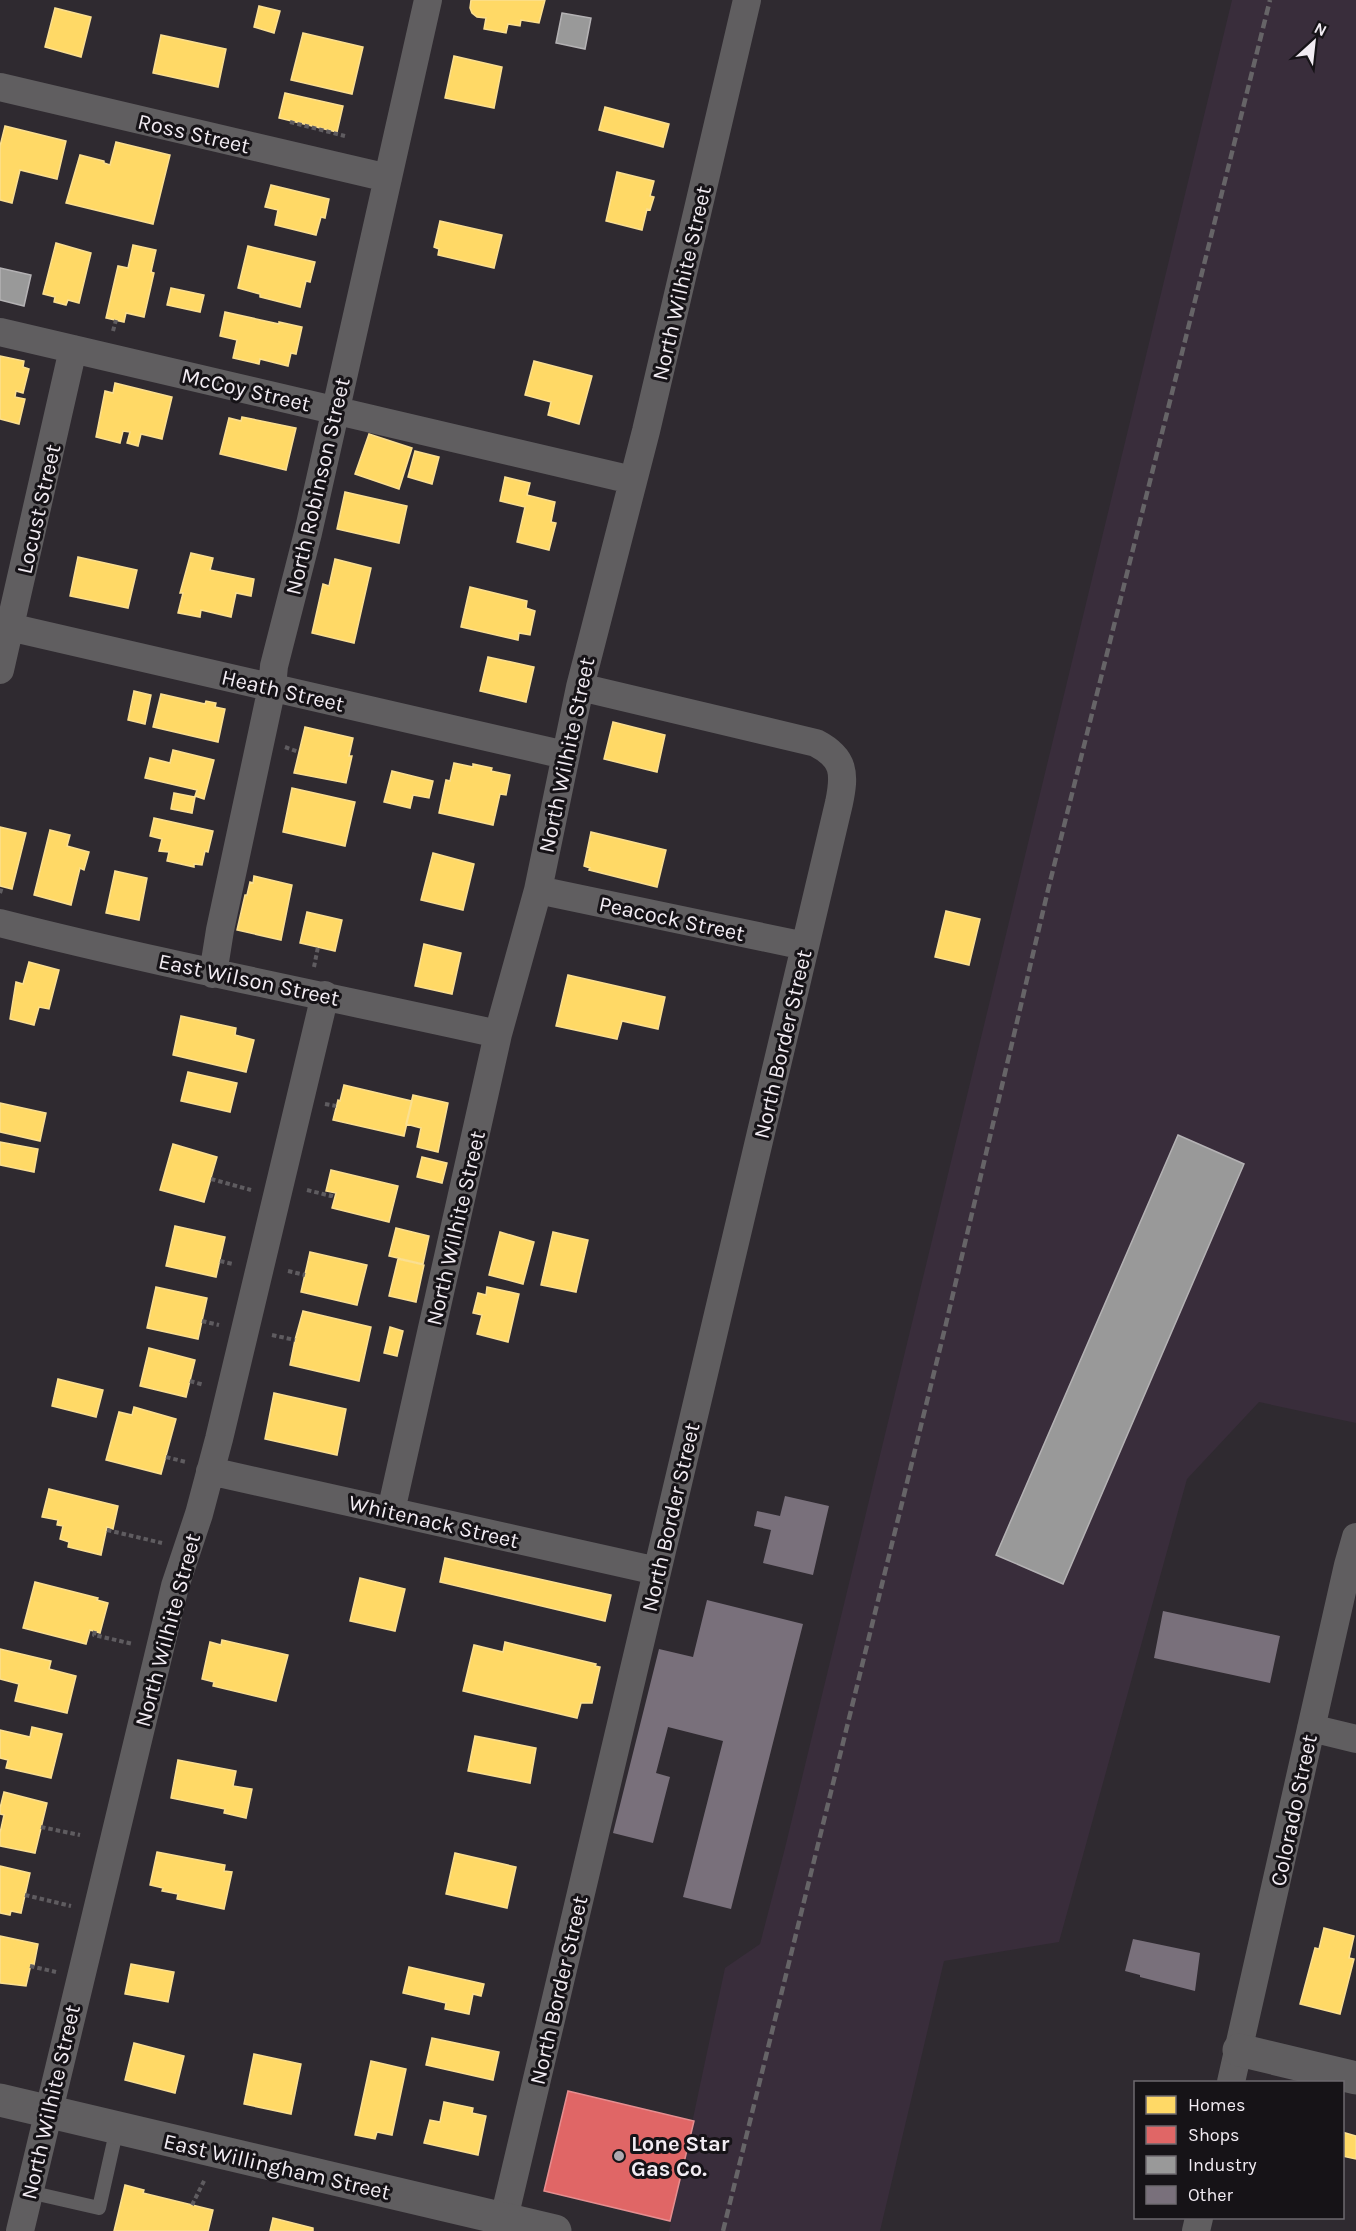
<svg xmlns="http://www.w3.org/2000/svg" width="1356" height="2231" font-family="Karla,sans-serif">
	<rect width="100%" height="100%" fill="#2f2a30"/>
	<path fill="#392d3b" d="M1232 0H1356V1423L1259 1402 1187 1479 1059 1942 944 1961 880 2231H669L725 1968 760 1944 785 1848Z"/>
	<path fill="#ffd966" stroke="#fbdf90" stroke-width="1.5" d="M545 0 539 23 521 20 520 26 508 24 506 33 484 29 486 18 477 17 472 13 470 8 471 0Z
		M259 6 280 11 274 33 254 27Z
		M55 8 91 17 81 57 45 47Z
		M303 33 363 47 352 94 291 80Z
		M161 35 226 49 218 87 153 73Z
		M454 56 502 67 494 108 445 98Z
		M285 93 343 106 337 132 279 118Z
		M605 107 669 124 663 147 599 130Z
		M5 126 66 141 57 179 20 170 12 203 0 200V146Z
		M116 142 170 155 153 224 66 203 80 155 104 161V163L110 165Z
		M617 172 654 181 650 196 654 197 650 210 647 209 642 230 606 221Z
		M271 185 329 199 325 218 321 217 316 235 275 225 278 210 265 207Z
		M440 221 502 235 494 268 438 255 439 249 434 247Z
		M56 243 91 253 79 303 68 300 66 305 54 302 55 297 43 294Z
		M133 245 156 250 151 272 154 273 144 317 126 313 124 322 106 318 118 266 128 268Z
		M248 246 315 262 310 282 306 281 300 307 260 297V294L238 288Z
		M171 288 204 295 200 312 167 305Z
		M225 312 279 324V322L302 327 296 354 291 353 288 366 260 359 259 364 233 358 237 340 220 336Z
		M0 356 24 361 23 367 29 369 23 393 16 391 15 397 25 399 19 424 0 419Z
		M534 361 592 376 579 424 548 415 551 402 525 395Z
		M115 383 172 397 162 439 141 434 138 446 127 443 130 432 123 431 120 443 96 437 105 391 113 393Z
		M242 417 296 428 286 470 220 454 229 418 241 421Z
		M369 434 412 448 399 489 355 474Z
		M415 451 439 457 432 484 408 477Z
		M505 477 530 483 527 495 555 502 551 522 556 523 549 550 517 542 525 507 500 501Z
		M345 492 407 506 399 543 337 529Z
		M191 553 213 558 210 570 254 579 251 596 236 593 231 617 201 610 200 617 178 613 183 593H180Z
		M78 557 137 570 128 608 70 596Z
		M335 559 371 568 354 643 312 633 323 584 329 586Z
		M470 587 527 601 526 608 535 611 530 635 519 633 518 640 461 627Z
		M488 657 534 667 526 702 480 691Z
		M134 691 151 695 145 724 128 720Z
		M161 694 205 704 206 701 216 703 215 707 225 709 218 742 153 727Z
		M613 722 665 735 657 772 604 759Z
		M305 727 353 738 349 756H352L346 783 294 773Z
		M173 750 214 760 204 799 195 796 197 790 145 778 150 758 170 763Z
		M454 763 473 767V764L492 768 491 771 510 775 506 795 500 794 493 825 439 813 446 780 450 781Z
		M392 771 433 781 429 798 413 795 410 808 384 802Z
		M292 788 355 802 345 846 283 832Z
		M174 793 195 797 192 813 171 809Z
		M154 818 213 831 208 852 205 851 202 865 194 864V867L167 861 169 852 159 851 162 839 150 836Z
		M0 827 26 833 12 889 0 886Z
		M50 830 70 835 67 846 89 852 84 870 80 868 71 905 34 895Z
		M591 832 666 850 657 887 589 870 590 868 584 866Z
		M433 853 474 864 463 910 421 900Z
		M115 871 147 878 139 920 106 913Z
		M254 876 292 885 281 940 237 930 245 895H247L250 882 253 883Z
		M946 911 980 919 969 965 935 957Z
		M307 912 342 920 335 951 300 943Z
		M424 944 461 953 452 994 415 986Z
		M29 962 59 970 49 1009 39 1007 34 1025 10 1019 16 982 23 984Z
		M568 975 665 997 658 1029 622 1021 617 1039 556 1026Z
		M181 1016 236 1028 235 1035 254 1040 246 1072 173 1055Z
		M188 1072 237 1083 230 1112 181 1101Z
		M344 1085 412 1101 404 1136 333 1120 338 1100 340 1101Z
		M413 1095 448 1103 438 1152 417 1147 421 1128 406 1124Z
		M0 1103 46 1113 40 1141 0 1132Z
		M0 1142 38 1149 34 1172 0 1165Z
		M173 1144 217 1157 204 1202 160 1190Z
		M422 1157 447 1163 442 1183 417 1177Z
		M331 1170 398 1186 389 1222 332 1208 336 1193 326 1191Z
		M175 1226 225 1237 216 1277 166 1266Z
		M396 1228 429 1236 423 1264 389 1256Z
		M500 1232 534 1242 523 1284 489 1275Z
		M553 1232 588 1240 576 1292 541 1285Z
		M310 1252 367 1265 357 1305 301 1292Z
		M398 1259 424 1265 416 1302 389 1296Z
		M156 1287 207 1298 198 1339 147 1328Z
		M487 1287 519 1294 508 1342 477 1334 482 1315 473 1313 478 1293 486 1295Z
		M303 1311 371 1327 359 1381 290 1365 295 1340Z
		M390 1327 403 1331 397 1356 384 1353Z
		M149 1348 195 1360 186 1397 140 1386Z
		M58 1379 103 1390 96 1417 52 1406Z
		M274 1393 346 1409 337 1455 265 1439Z
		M134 1407 176 1419 161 1474 106 1460 119 1412 132 1415Z
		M49 1489 118 1506 113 1529 107 1527 101 1555 68 1547 69 1542 60 1539 63 1526 57 1525 58 1520 42 1517Z
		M445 1558 611 1595 605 1621 440 1582Z
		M360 1578 405 1589 395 1631 350 1621Z
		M35 1582 98 1598 97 1600 108 1603 100 1633 90 1630 86 1644 23 1628Z
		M222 1640 288 1655 276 1701 213 1686 214 1682 202 1679 210 1642 221 1645Z
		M505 1642 596 1664 595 1666 600 1667 592 1703H581L577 1718 463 1691 474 1645 503 1652Z
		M0 1649 51 1661 49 1669 76 1676 67 1713 15 1701 19 1684 0 1679Z
		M32 1727 62 1734 51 1778 6 1768 8 1760 0 1758V1730L30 1737Z
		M475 1736 536 1748 530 1783 468 1771Z
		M178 1760 236 1771 233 1786 252 1789 246 1818 224 1813 225 1809 171 1798Z
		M4 1792 47 1803 35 1853 0 1846V1833L4 1815 0 1814V1808Z
		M157 1852 225 1865 224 1871 232 1872 224 1909 177 1899 178 1894 162 1891 163 1888 150 1885Z
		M455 1853 516 1867 507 1908 446 1894Z
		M0 1866 30 1873 21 1913 11 1911 10 1915 0 1913Z
		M1324 1928 1354 1936 1349 1958 1354 1959 1340 2014 1300 2004 1315 1948 1319 1949Z
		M0 1936 38 1944 34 1965 31 1964 26 1986 0 1983Z
		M131 1964 174 1972 168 2002 125 1994Z
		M409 1967 484 1984 481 1996 473 1994 469 2014 445 2009 446 2003 403 1993Z
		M432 2038 499 2052 493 2080 426 2065Z
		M134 2043 184 2056 175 2093 125 2080Z
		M254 2054 301 2064 291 2114 244 2104Z
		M371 2061 406 2069 392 2135 377 2132 375 2139 355 2135Z
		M444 2102 473 2108 472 2113 486 2116 478 2155 424 2143 430 2120 440 2122Z
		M1342 2132 1356 2136V2159L1342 2156Z
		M125 2185 144 2190 143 2193 213 2210 208 2231H114Z
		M273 2218 313 2228V2231H270Z"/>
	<path fill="#e06666" stroke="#e58e90" stroke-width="1.5" d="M568 2091 694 2121 670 2221 544 2191Z"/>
	<path fill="#999" stroke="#b4b2b4" stroke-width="1.5" d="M562 13 591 18 585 49 556 43Z
		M0 268 31 275 24 306 0 300Z
		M1178 1135 1244 1164 1063 1584 996 1555Z"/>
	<path fill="#79707b" d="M785 1496 829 1506 813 1575 763 1563 771 1530 754 1526 757 1511 780 1516Z
		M707 1600 803 1624 731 1909 683 1897 723 1741 668 1727 656 1773 670 1777 653 1843 613 1833 659 1649 693 1657Z
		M1163 1611 1280 1636 1270 1683 1154 1658Z
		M1133 1939 1200 1953 1195 1991 1140 1977V1975L1125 1971Z"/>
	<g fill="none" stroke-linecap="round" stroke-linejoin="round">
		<path stroke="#5f5c60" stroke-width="4" stroke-dasharray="4.5 3" stroke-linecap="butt" d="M290 122 345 136
			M113 331 116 320
			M285 747 299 752
			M0 893 2 887
			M314 967 318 947
			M325 1104 336 1106
			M211 1179 251 1190
			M307 1190 331 1196 332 1192
			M220 1261 233 1264
			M288 1271 305 1275
			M202 1321 219 1325
			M272 1335 295 1340
			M190 1381 204 1385
			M166 1457 186 1462
			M107 1530 162 1543
			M95 1631 94 1635 133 1644
			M41 1827 80 1835
			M25 1895 71 1906
			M30 1966 56 1972
			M192 2205 205 2179"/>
		<path stroke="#605e60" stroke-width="14" d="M29 2192 99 2208 117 2128"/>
		<path stroke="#605e60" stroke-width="28" d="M0 87 388 178
			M0 332 632 480
			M0 625 565 755
			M0 670 73 349
			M538 890 805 946
			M0 923C165 965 332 997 498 1034
			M213 974 220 930 272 687 274 666 308 533 428 0
			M210 1471 657 1571
			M391 1511 498 1034 538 890 580 687 646 431 747 0
			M1311 1728 1356 1739
			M1231 2082 1348 1565 1356 1537
			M20 2231 175 1586 199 1514 219 1439 325 995
			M501 2231 839 803C845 774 845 758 816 743L580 687
			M1196 2231 1199 2218"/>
		<path stroke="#605e60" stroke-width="33" d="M1239 2050 1356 2078
			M0 2100 555 2231"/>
		<path stroke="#666467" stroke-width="4.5" stroke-dasharray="9 4.5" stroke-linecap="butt" d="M723 2231 945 1328 1048 890 1270 0"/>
	</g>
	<circle fill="#aea8af" stroke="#161317" stroke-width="2" cx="619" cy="2156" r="6"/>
	<g text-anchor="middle" stroke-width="6" stroke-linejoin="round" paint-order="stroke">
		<g font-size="22" fill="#f2ecf3" stroke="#161317">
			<text transform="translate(194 133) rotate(13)" y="8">Ross Street</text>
			<text transform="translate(681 283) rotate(-77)" y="8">North Wilhite Street</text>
			<text transform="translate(246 389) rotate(13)" y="8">McCoy Street</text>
			<text transform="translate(317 486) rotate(-77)" y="8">North Robinson Street</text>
			<text transform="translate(38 509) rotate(-77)" y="8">Locust Street</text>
			<text transform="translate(283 690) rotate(13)" y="8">Heath Street</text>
			<text transform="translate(566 755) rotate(-78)" y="8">North Wilhite Street</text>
			<text transform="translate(672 918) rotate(12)" y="8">Peacock Street</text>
			<text transform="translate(249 979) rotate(12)" y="8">East Wilson Street</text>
			<text transform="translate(782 1044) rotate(-77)" y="8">North Border Street</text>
			<text transform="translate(455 1228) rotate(-77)" y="8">North Wilhite Street</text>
			<text transform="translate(670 1517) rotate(-77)" y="8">North Border Street</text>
			<text transform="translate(434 1521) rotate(13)" y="8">Whitenack Street</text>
			<text transform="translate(167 1630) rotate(-75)" y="8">North Wilhite Street</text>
			<text transform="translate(1293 1810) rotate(-78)" y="8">Colorado Street</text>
			<text transform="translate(558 1990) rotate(-77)" y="8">North Border Street</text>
			<text transform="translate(50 2102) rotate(-77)" y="8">North Wilhite Street</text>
			<text transform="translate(277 2166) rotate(13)" y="8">East Willingham Street</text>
		</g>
		<g font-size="22" font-weight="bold" fill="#f2ecf3" stroke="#161317" text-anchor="start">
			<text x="631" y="2151">Lone Star<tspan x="631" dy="25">Gas Co.</tspan></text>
		</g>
	</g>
	<rect x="1134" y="2081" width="210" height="138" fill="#161317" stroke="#6e6a6f" stroke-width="1.5"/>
	<rect x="1146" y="2096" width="30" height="18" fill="#ffd966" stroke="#6e6a6f" stroke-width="1.5"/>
	<text x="1188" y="2111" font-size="18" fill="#f2ecf3">Homes</text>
	<rect x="1146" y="2126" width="30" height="18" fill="#e06666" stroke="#6e6a6f" stroke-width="1.5"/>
	<text x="1188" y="2141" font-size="18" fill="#f2ecf3">Shops</text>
	<rect x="1146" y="2156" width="30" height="18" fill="#999999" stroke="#6e6a6f" stroke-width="1.5"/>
	<text x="1188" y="2171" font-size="18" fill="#f2ecf3">Industry</text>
	<rect x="1146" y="2186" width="30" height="18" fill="#79707b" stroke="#6e6a6f" stroke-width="1.5"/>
	<text x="1188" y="2201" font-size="18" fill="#f2ecf3">Other</text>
	<g transform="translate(1314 42) rotate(27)" stroke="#161317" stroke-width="4.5" paint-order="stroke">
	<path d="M0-4.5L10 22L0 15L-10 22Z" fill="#f2ecf3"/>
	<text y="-9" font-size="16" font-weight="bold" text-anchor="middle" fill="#f2ecf3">N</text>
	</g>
</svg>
